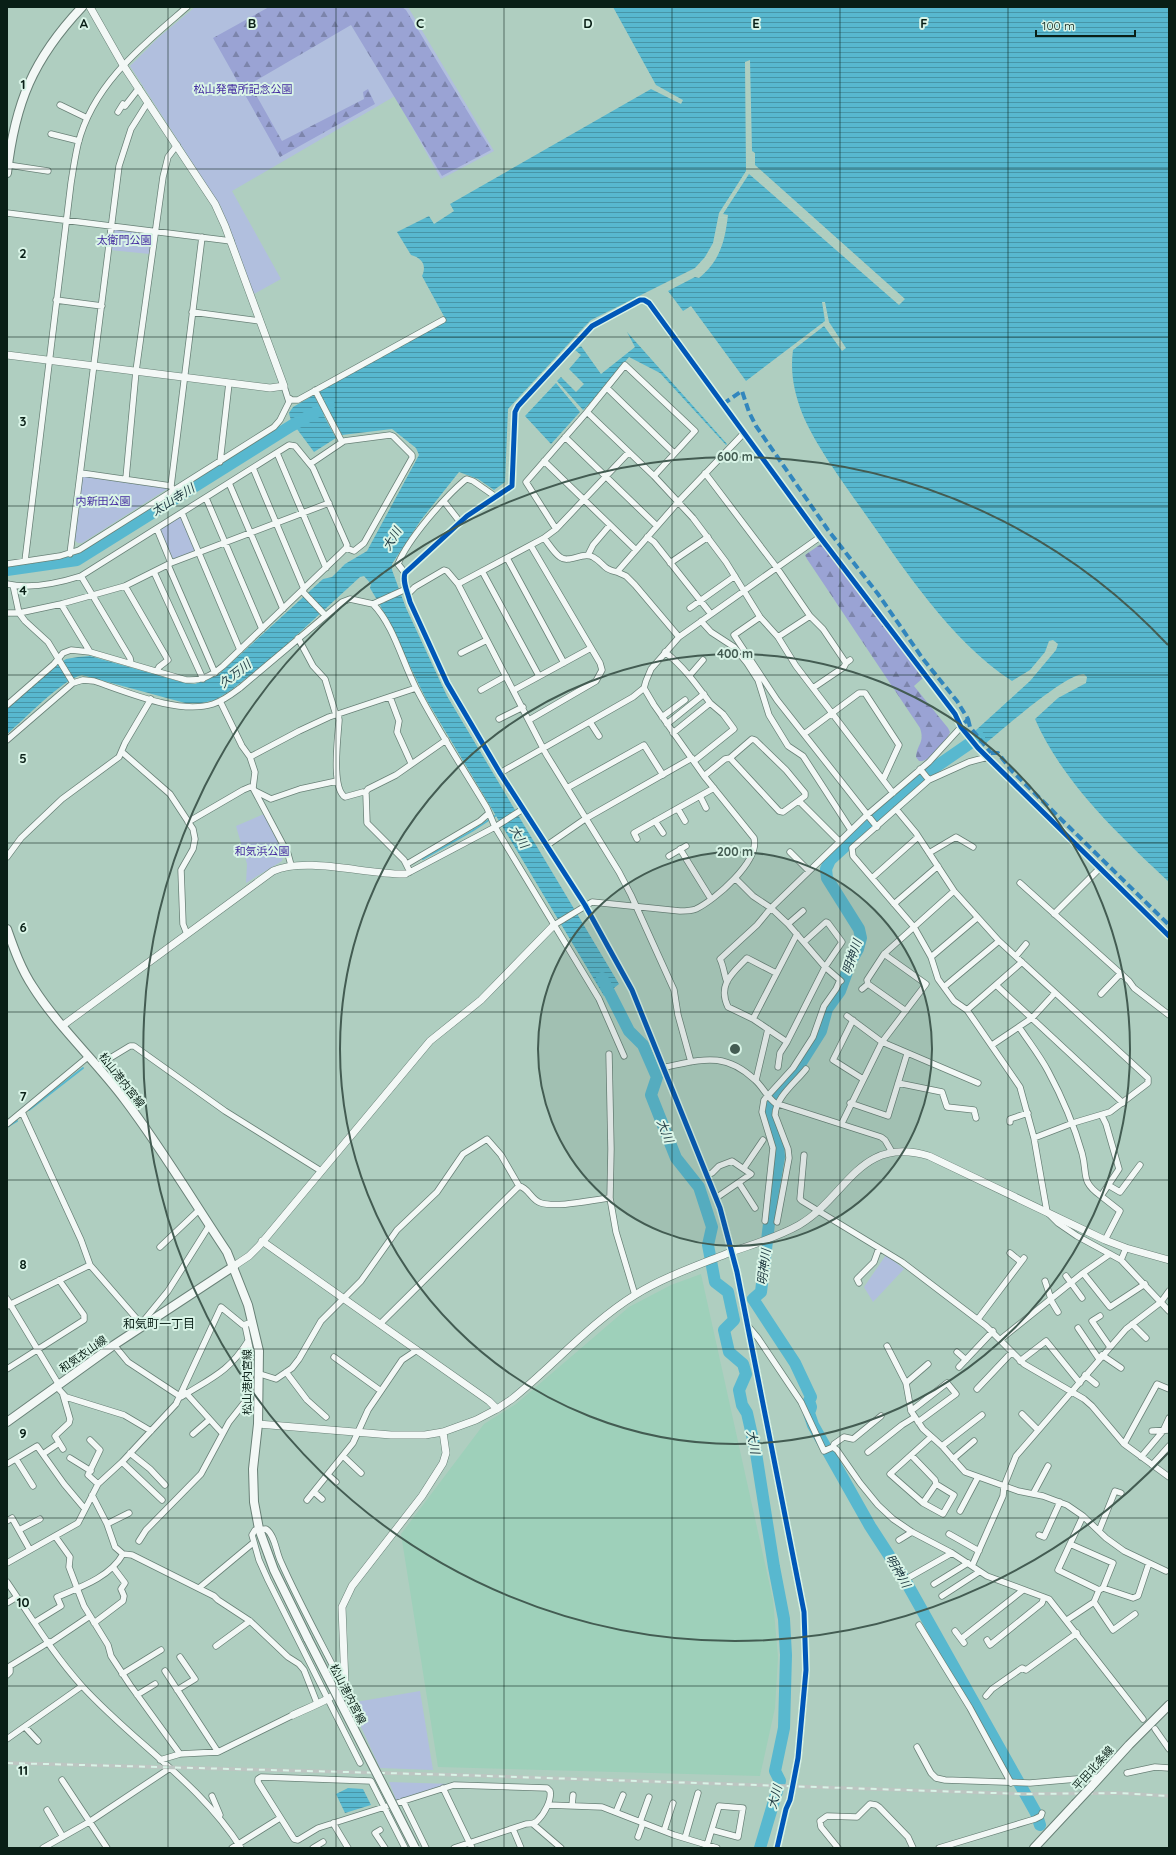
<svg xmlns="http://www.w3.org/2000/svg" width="1176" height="1855" font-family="Quicksand,'Noto Sans JP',sans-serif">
	<defs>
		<pattern id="forest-firs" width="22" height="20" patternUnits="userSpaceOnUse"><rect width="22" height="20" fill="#9aa3d4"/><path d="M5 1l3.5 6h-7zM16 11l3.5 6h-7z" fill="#7c84ab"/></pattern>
		<pattern id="water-rules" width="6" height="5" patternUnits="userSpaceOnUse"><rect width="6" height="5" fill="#58b8cf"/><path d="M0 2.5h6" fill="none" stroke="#4795a7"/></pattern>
	</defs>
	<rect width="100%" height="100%" fill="#afcec0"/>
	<path fill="#9ed0ba" d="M701 1274 773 1600 778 1657 775 1708 760 1776 438 1767 401 1534 484 1424 516 1404 629 1307 671 1285Z"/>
	<path fill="#b1bfde" d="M195 7H408L494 151 441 179 395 96 232 191 281 279 252 295 221 207 130 66 158 38Z
		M113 227 153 233 150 254 110 250Z
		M82 475 166 487 167 489 82 543H78L73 539Z
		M181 517 196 551 173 560 160 529Z
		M264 814 283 853 282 861 246 883 247 864 236 826Z
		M886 1255 904 1269 873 1302 864 1287Z
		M420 1691 433 1770 380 1768 350 1703Z
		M389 1782 451 1784 397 1802Z"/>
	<path fill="url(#forest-firs)" d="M269 7H402L406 10 491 150 442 176 351 25 250 84 282 141 364 99 363 92 368 89 375 104 280 157 213 38Z
		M821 544 825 546 923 678 914 686 948 728 950 732C947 741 929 763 919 761L916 757C917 744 925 743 920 728L807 559 805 555Z"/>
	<path fill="url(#water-rules)" d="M613 7H1169V882C1119 835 1063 783 1035 719L1058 698 1086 683 1087 677 1084 674C1065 674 1002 730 985 744L975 731 1030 681 1056 650 1058 644 1053 640 1049 641 1045 652 1030 670 1012 681C951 642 903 567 861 508 842 481 814 443 802 413 794 392 790 372 793 350L824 326 842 351 846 348 829 322 825 302H822L825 321 746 381 691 306 683 311 668 291 695 277 699 278C720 261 725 241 728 215L723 214 749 174 899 305 905 299 755 165V153L752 151 750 60 745 62 746 171 719 213 713 243 705 257 695 268 591 320 584 327 508 409 505 482 494 490 478 479 459 472 421 520 392 564V570L406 608 447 696 619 984 604 996 426 699 380 605 370 588 371 584 364 576 360 577 274 656 230 691 215 700 202 703H185L82 675C61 680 25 719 7 734V708L56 666 66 659 78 657 90 656 185 683 195 684 218 675 323 579 332 577 345 564 367 551 419 455 416 448 392 429 342 435 329 411 332 409 326 400H323L319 392 446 320 422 276C427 265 422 258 411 255L397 232 429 216 434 224 454 211 450 204 651 89 681 104 683 100 656 85Z
		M627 332 727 444 726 445 660 373 629 357 595 398 583 410 557 381 561 377 576 392 584 384 569 369 581 355 575 350 581 346 601 374 635 347Z
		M556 383 580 412 551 444 525 416Z
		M314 395 319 405H321L325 413 323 414 336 438 314 452 291 421 289 413 293 407Z
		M348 1788 363 1789 371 1805 345 1813 336 1794Z"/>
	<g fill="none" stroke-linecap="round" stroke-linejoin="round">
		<path stroke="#58b8cf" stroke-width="2" d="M423 859 472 831 498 814
			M29 1110 83 1068
			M7 1127 17 1121"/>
		<path stroke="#58b8cf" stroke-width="12" d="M7 570 77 560 291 426 329 405
			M979 737 921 777 830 860 826 869 827 878 859 929 861 938 858 949 851 961 840 991 827 1009 821 1031 797 1069 777 1093 770 1104 769 1111 778 1142 779 1157 772 1198 761 1292 753 1299 795 1363 811 1397 809 1401 811 1407 809 1413 813 1425 870 1526 905 1580 1036 1813 1040 1825
			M602 978 629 1031 643 1045 657 1077 651 1095 676 1158 699 1187 712 1227 708 1245 715 1282 728 1292 734 1320 724 1330 729 1352 743 1364 746 1374 739 1390 742 1405 747 1413 756 1453 774 1567 784 1619 786 1655 784 1728 775 1771 780 1781 760 1848"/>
		<g stroke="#698177" stroke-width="7">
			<path id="minor" d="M60 105 87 118
				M118 112 123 104 125 106 139 88
				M51 134 79 141
				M8 165 48 171
				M7 213 231 241
				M56 300 102 306
				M192 312 260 321
				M607 388 674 453
				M315 390 342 442
				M289 398 292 400H298L443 320
				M587 412 654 476 693 518 726 562 760 617 778 637 796 666 893 793
				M565 437 657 526
				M277 453 326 568
				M544 461 636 550
				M220 462 229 383
				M310 464 344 441 390 435 393 436 412 455V458L364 543 354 551 346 548
				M253 468 304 589
				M81 473 171 486
				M705 473 777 568 810 616 823 629 846 663
				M126 478 136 371 163 177 168 157 177 145
				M229 483 283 609
				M173 491 171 486 202 237
				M206 498 262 629
				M446 504 460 522
				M182 513 240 650
				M157 529 171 563
				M556 529 526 482 587 412 625 365 695 431 654 476
				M647 537 654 542 711 614
				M544 538 556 529 629 452
				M70 554 119 166 131 129 148 102
				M588 555 593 545 610 525
				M507 558 564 663
				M25 561 71 183C73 170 75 157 78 144 93 84 143 45 187 7
				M670 563 708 537
				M7 564 60 556 79 550 274 427 280 420 289 402 284 386
				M168 565 215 673
				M482 571 539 676
				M154 572 203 679
				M617 572 626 576 635 585 679 637
				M405 573 398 564C408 539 444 498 465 480L467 479 473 481 496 497
				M81 576 130 658 131 663
				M7 584C30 589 59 583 81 576L289 445 295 446 313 468 347 545 346 548 341 553 223 666C211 676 201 681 186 680L90 652 71 650 63 653 54 664 7 705
				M458 584 546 754 619 872 631 895 674 990 678 1015 691 1062
				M13 585 19 613 25 621 48 642 73 683
				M125 586 168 660 159 667 157 671
				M302 591 325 615
				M409 593 415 587 444 570 447 571 458 584 544 538C549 544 554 553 560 557 569 564 583 551 593 557 604 563 602 569 617 572L679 501 744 433
				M61 604 90 652
				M373 604C394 626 402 661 416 688 437 729 463 768 487 808L495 827 599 999 624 1056
				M690 608 735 576
				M7 613H19L61 604 125 586 171 563 329 503
				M760 617 734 635 777 700 877 827
				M701 621 711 632 734 647 747 663 758 680 769 715 788 746 803 756 851 830
				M778 637 810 616
				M298 638 313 666 325 679 336 715
				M665 652C684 667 696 684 710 703L673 733
				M461 653 487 640
				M690 675 703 660
				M813 688 844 667 846 663 850 660
				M481 690 506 676
				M514 690 591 648
				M390 697 399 721 397 732 411 763
				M220 701 242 746 250 757 255 772 253 788 288 854 291 865
				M338 714 339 720C338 737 331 788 345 797L363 792 366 794 367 823 404 860 410 872
				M662 717 685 700
				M499 719 523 707
				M529 720 596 681 602 670 600 663 531 546
				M590 722 599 736
				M667 724 704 694
				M804 734 859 693H865L899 745 883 780
				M7 740 73 683 83 680 94 681C127 692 179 715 213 704 223 701 232 694 240 688L342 602 350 599 373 604 406 589
				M122 752 170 794 193 829 195 839 193 849 181 870 183 924 187 934
				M250 757 299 731 329 717 416 688
				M988 757 969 762 929 780 852 848 853 856 914 927 931 957 938 979 954 1001 967 1010 1020 1087 1034 1138 1047 1212 1058 1223 1077 1236 1121 1260 1169 1311
				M694 761 734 729 723 714 710 703
				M920 769 929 780
				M500 773 633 697 644 688
				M704 776 725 759 730 758 779 811 783 812 805 796V793L786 770 755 740 752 739 730 758
				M567 788 644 745 663 775
				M255 791 271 799 300 789 337 781
				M365 793 368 789 396 775 446 740
				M700 796 706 808
				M799 801 839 841
				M678 809 685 821
				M896 809 916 833 954 891 999 941 1148 1078V1083L1110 1112 1073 1123 1034 1138
				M655 821 663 833
				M188 822 243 790 250 787 253 788
				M637 839 634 833 714 788
				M546 846 585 819 692 758
				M680 849 711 899
				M790 852 809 871
				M929 853 956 837 973 847
				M669 856 686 846
				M7 857 21 838 62 799 119 757 125 743 151 699
				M407 864 480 821 488 814
				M408 873 495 827 523 809
				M735 878 753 896 771 908 788 924 825 967 787 1042 753 1019 797 934
				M872 878 918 837
				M1020 883 1129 981 1134 988 1169 1015
				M894 904 938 866
				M1054 914 1100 868
				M788 924 803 911
				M554 925 592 902 680 911C686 911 691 911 696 909 715 900 760 861 754 838L704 776 654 705 644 688 646 681 651 669 679 637 820 537
				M804 942 826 922 828 923 842 942 825 967 841 981
				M884 954 867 980 868 984 906 1011
				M1016 956 1026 944
				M931 957 977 918
				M727 982C724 975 724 967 720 959L757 925 771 908 867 815 929 762 961 727
				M996 985 1123 1103
				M944 987 999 941
				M862 989 868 984
				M1101 994 1121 973
				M967 1010 1022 962
				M847 1016 882 1042 978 1083
				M753 1019 728 1007C717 984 733 973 747 958L776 973
				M853 1020 833 1060 863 1079
				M1019 1027C1029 1042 1040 1056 1048 1071 1062 1097 1074 1125 1082 1153 1088 1175 1080 1181 1101 1196L1119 1169 1106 1124 1102 1116
				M992 1045 1032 1018 1055 993
				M609 1054 611 1149 610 1198 616 1232 635 1295
				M97 1066 130 1046H134L225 1111 321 1171
				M665 1067C702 1060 724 1051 755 1080 763 1087 766 1096 775 1103L881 1137 885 1140 892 1152
				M778 1067 780 1053 787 1042
				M756 1080 768 1029
				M898 1083 942 1092 947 1107 974 1110 976 1118
				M850 1103 888 1116 907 1054
				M22 1112 81 1240 90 1265 143 1326
				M1010 1122V1119L1028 1113
				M842 1123 882 1042 926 984 884 954 954 891
				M7 1124 89 1056
				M804 1155 800 1199 802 1201 902 1262 986 1326 1024 1364 1084 1399 1092 1406 1124 1444 1169 1477
				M744 1168 763 1140
				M707 1175 712 1173 719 1166 732 1161 751 1174 716 1198
				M739 1183 755 1208
				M1108 1185 1120 1192 1140 1165
				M1101 1196 1120 1211 1105 1240
				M765 1221 773 1148 762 1112 764 1100 793 1068 813 1037 824 1006 836 989 840 980
				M777 1222 789 1158 788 1149 775 1115C775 1098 796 1082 806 1069
				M160 1247 199 1210
				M1010 1253 1021 1262
				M1121 1260 1126 1248
				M1083 1273 1110 1254
				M1066 1276 1082 1298
				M1045 1281 1052 1302 1058 1312
				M859 1283 857 1279 874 1262 879 1248
				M7 1299 59 1385
				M7 1306 90 1265
				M1100 1316 1092 1321 1110 1347
				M978 1319 1024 1258
				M141 1324 168 1291 209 1226
				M380 1324 519 1186C529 1188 531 1200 541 1203 557 1208 592 1200 610 1198
				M1132 1324 1146 1338
				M748 1326 758 1338 801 1402 824 1451 833 1447 837 1450 860 1483 878 1505 893 1519 912 1532 952 1553 987 1576 1049 1599 1143 1719
				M1078 1328 1099 1359
				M1001 1339 1083 1273 1110 1307 1145 1284
				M114 1345 128 1362 181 1397C211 1378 229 1372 248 1341
				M887 1346 906 1383 911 1411 923 1429 942 1446 965 1472 1018 1491 1043 1496 1067 1505 1083 1516 1106 1538 1124 1551 1166 1571
				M957 1352 966 1360
				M1102 1355 1121 1368
				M334 1357 381 1391
				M1020 1361 1046 1341 1080 1383
				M959 1367 993 1331
				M7 1369 84 1320V1315L59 1280
				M286 1372 307 1400 326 1417
				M260 1374 276 1379 292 1368 299 1359 321 1321 361 1281 397 1230 437 1192 463 1154 487 1139 501 1155 519 1186
				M1085 1375 1096 1384
				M906 1383 928 1364
				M56 1386 66 1397 124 1415 151 1431
				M977 1389 1012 1352
				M186 1393 222 1433
				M911 1411 947 1383 956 1394 918 1422
				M1022 1414 1038 1430
				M1152 1431 1169 1430
				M193 1434 209 1420
				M90 1440 100 1450 88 1475 98 1484
				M1124 1444 1157 1384 1169 1389
				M942 1446 982 1415
				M833 1447 834 1444 844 1437 853 1439 881 1416
				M63 1449 55 1436 69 1423 70 1419 63 1395
				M868 1452 902 1425 915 1417
				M130 1453 150 1469 165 1485
				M43 1454 59 1443
				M911 1455 935 1480 936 1484 923 1503 890 1474 931 1437
				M343 1456 361 1473
				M1141 1457 1163 1431 1169 1418
				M70 1458 91 1471
				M16 1459 33 1486
				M953 1459 974 1441
				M122 1462 162 1500
				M7 1464 37 1446 64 1484 85 1509
				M1152 1465 1169 1446
				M328 1475 336 1482
				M314 1492 322 1499
				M1033 1494 1048 1466
				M92 1495 107 1524 115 1547 123 1554 132 1555 214 1596 218 1600 250 1621 288 1657 299 1664 304 1670 317 1703
				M307 1500 353 1443 368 1410 402 1360 417 1350
				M923 1503 943 1514 954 1495 936 1484
				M960 1511 978 1477
				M7 1521 12 1518 30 1550
				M107 1524 129 1513
				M19 1530 40 1519
				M1099 1531 1115 1491 1121 1493
				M949 1534 979 1551
				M1039 1535 1044 1537 1060 1502
				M55 1536 70 1557 69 1567 77 1588 84 1606 108 1645 111 1656 130 1685 180 1754
				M899 1540 912 1532
				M139 1541 146 1530 201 1474 229 1422 248 1398 251 1370 250 1349 245 1325
				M1070 1544 1113 1563 1103 1588 1099 1590
				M7 1563 78 1523 98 1484 122 1462 176 1404 221 1307 243 1325 253 1322
				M972 1566 1003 1496 1004 1486 1016 1456 1126 1329 1161 1302 1169 1291
				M908 1578 952 1553
				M7 1582C31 1617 53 1654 82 1686 133 1742 200 1783 241 1848
				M934 1584 968 1563
				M199 1588 253 1543
				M1103 1588 1133 1598 1138 1596 1149 1563
				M942 1596 979 1572
				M1094 1602 1113 1630 1135 1614
				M7 1603 17 1597
				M1067 1620 1094 1602 1099 1590 1058 1570 1083 1516
				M35 1622 61 1606 57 1597C81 1587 110 1577 123 1554
				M94 1623 123 1601 124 1596 121 1589 125 1583 113 1567
				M919 1625 970 1708 1011 1783
				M955 1631 964 1643
				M961 1639 1023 1590
				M987 1640 990 1645 1042 1603 1044 1597
				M50 1643 90 1616
				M216 1646 250 1621
				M344 1670 334 1668C316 1633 297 1598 281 1562 276 1552 275 1535 266 1529L255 1530 252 1535 259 1560 268 1580 360 1763
				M165 1671 218 1752
				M122 1674 161 1650
				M7 1675 10 1672V1666L49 1642
				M177 1690 195 1679 180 1657
				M137 1695 155 1684
				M986 1696 992 1689 1022 1668 1026 1670 1077 1633
				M25 1727 38 1741
				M1155 1729 1169 1749
				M7 1739 82 1686
				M917 1747 931 1773 936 1778 945 1780 1030 1783 1100 1777
				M160 1760 180 1754 218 1752 293 1715
				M1127 1773 1155 1767 1169 1768
				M62 1780 107 1848
				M443 1788 472 1848
				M212 1796 220 1815 219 1817
				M403 1801 426 1848
				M548 1805 602 1807 674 1835 717 1848
				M572 1806 573 1795
				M47 1810 63 1837
				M616 1812 623 1795
				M640 1822 649 1797
				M333 1823 348 1848
				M533 1824 561 1848
				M513 1829 521 1848
				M380 1830 375 1833 385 1848
				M664 1831 673 1803
				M638 1837 643 1823
				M685 1838 698 1793
				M707 1845 719 1806 743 1808 738 1837 712 1830
				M43 1848 89 1822 170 1768
				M232 1848 280 1818
				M313 1848 323 1842
				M405 1848 371 1781 261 1777 258 1779V1782L294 1839 298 1840 318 1828 454 1785 547 1788 550 1791C552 1800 544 1814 538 1820 535 1824 530 1824 526 1824L454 1848
				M777 1848 786 1809 790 1800 798 1758 806 1670 804 1612 737 1272 720 1208 632 990 585 905 500 773 447 683 410 602C408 593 402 582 405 573L467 516 512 486 515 412 518 406 592 326 640 300H644L649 303 820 537 955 714 961 727 978 748 1169 936
				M838 1848 821 1827 820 1821 827 1816 857 1817 870 1804 876 1805 879 1807 908 1837 913 1848
				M939 1848 1035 1819 1041 1816 1042 1813"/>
		</g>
		<g stroke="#698177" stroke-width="8">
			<path id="tertiary" d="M7 355 270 388 284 386 225 226 215 204 123 65 90 7
				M62 1026 273 871C307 856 367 875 405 874
				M262 1241 489 1401 497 1409
				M234 1266 249 1256 259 1246 430 1041 481 1000 554 925
				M258 1424 391 1435H425L443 1432 476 1420 497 1409 512 1399C553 1366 590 1323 635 1295 662 1278 696 1266 726 1254 750 1245 776 1238 799 1225 848 1196 859 1135 929 1156L1105 1240 1126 1248 1169 1260
				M293 1715C307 1708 339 1697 345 1684L342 1607 352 1586 422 1496 443 1463 446 1453 443 1432"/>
		</g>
		<g stroke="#698177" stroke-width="10">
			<path id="secondary" d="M7 1422 114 1345 234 1266
				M1090 1788 1129 1745 1169 1705
				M1034 1848 1075 1804"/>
		</g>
		<g stroke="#698177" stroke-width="10">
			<path id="primary" d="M7 173C15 103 33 59 82 7
				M7 929C14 949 21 969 33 987 59 1028 96 1061 125 1100 162 1149 193 1201 227 1252L248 1305 259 1351 258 1424 253 1469 254 1502 259 1529 274 1570 308 1639"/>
		</g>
		<use href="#minor" stroke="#f3f8f6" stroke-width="5.5"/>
		<use href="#tertiary" stroke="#f3f8f6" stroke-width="7"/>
		<use href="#secondary" stroke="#f3f8f6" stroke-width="8"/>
		<use href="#primary" stroke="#f3f8f6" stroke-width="8"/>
		<g stroke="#bdc6c2" stroke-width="3.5">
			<path id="rail" d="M7 1763 458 1775 1024 1794 1118 1793 1169 1796"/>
		</g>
		<use href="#rail" stroke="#d9f4e7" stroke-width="2" stroke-dasharray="6" stroke-linecap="butt"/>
		<g stroke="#698177" stroke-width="10" stroke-linecap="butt">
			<path id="secondary-bridge" d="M1075 1804 1090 1788"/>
		</g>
		<g stroke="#698177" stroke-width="10" stroke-linecap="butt">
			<path id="primary-bridge" d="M308 1639 415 1848"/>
		</g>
		<use href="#secondary-bridge" stroke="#f3f8f6" stroke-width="8"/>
		<use href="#primary-bridge" stroke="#f3f8f6" stroke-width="8"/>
		<path stroke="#3286bd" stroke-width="4" stroke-dasharray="8 4" stroke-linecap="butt" d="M723 404 742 391 749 412 756 426 828 530 878 594 923 659 957 701 968 719 961 727
			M968 719 970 727 991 753
			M991 753H998L1012 771 1169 925"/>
		<g stroke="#d9f4e7" stroke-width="8">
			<path id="cycleway" d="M777 1848 786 1809 790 1800 798 1758 806 1670 804 1612 737 1272 720 1208 632 990 585 905 500 773 447 683 410 602C408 593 402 582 405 573L467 516 512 486 515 412 518 406 592 326 640 300H644L649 303 820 537 955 714 961 727 978 748 1169 936"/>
		</g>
		<use href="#cycleway" stroke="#0057b8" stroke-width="5"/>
	</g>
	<path fill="none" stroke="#091f16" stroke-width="1" stroke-opacity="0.55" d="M168 7V1848M336 7V1848M504 7V1848M672 7V1848M840 7V1848M1008 7V1848M7 169H1169M7 337H1169M7 506H1169M7 675H1169M7 843H1169M7 1012H1169M7 1180H1169M7 1349H1169M7 1518H1169M7 1686H1169"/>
	<circle cx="735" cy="1049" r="197" fill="#435c52" fill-opacity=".12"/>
	<g fill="none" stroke="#435c52" stroke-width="2">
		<circle cx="735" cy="1049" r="197"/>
		<circle cx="735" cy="1049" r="395"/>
		<path d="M1168 1453A592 592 0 1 1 1168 645"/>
	</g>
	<g text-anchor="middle" stroke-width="4" stroke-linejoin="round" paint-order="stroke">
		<g font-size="11" fill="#432aa0" stroke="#d9f4e7">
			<text x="243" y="93">松山発電所記念公園</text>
			<text x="124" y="244">太衛門公園</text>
			<text x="103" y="505">内新田公園</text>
			<text x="262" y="855">和気浜公園</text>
		</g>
		<g font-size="11" fill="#091f16" stroke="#d9f4e7">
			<text transform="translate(122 1080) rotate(52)" y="4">松山港内宮線</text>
			<text transform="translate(83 1354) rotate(-35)" y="4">和気衣山線</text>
			<text transform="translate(247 1382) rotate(-90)" y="4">松山港内宮線</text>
			<text transform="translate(348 1694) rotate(63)" y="4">松山港内宮線</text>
			<text transform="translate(1093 1768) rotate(-48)" y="4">平田北条線</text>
		</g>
		<g font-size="12" font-style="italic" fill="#1e3841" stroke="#d9f4e7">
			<text transform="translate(173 500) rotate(-32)" y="4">太山寺川</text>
			<text transform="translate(392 539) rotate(-59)" y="4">大川</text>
			<text transform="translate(235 674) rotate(-38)" y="4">久万川</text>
			<text transform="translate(519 837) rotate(58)" y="4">大川</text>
			<text transform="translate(852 957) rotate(-71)" y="4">明神川</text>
			<text transform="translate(665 1131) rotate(68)" y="4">大川</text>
			<text transform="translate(764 1267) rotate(-83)" y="4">明神川</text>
			<text transform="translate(753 1442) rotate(79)" y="4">大川</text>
			<text transform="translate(898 1571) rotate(60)" y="4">明神川</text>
			<text transform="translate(775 1797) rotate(-75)" y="4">大川</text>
		</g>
		<g font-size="12" fill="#091f16" stroke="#d9f4e7">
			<text x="159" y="1328">和気町一丁目</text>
		</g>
	</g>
	<g font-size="13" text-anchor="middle" font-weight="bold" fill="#091f16" stroke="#d9f4e7" stroke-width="4" stroke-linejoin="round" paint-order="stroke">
		<text x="84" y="28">A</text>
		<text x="252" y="28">B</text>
		<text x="420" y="28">C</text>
		<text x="588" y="28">D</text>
		<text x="756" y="28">E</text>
		<text x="924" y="28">F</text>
		<text x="23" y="89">1</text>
		<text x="23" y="258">2</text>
		<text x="23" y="426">3</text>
		<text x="23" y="595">4</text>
		<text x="23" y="763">5</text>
		<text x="23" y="932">6</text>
		<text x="23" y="1101">7</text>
		<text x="23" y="1269">8</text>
		<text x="23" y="1438">9</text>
		<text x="23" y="1607">10</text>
		<text x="23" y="1775">11</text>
	</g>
	<circle cx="735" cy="1049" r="6" fill="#435c52" stroke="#d9f4e7" stroke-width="2"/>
	<g font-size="12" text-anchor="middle" font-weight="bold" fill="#435c52" stroke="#d9f4e7" stroke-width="4" stroke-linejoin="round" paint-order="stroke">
		<text x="735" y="461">600 m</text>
		<text x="735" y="658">400 m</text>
		<text x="735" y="856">200 m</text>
	</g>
	<rect width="1176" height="1855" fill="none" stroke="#091f16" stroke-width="16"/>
	<path d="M1036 30v6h99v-6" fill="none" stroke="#091f16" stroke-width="2"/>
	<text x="1042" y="30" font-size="12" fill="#091f16" stroke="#d9f4e7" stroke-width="3" paint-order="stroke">100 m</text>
</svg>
